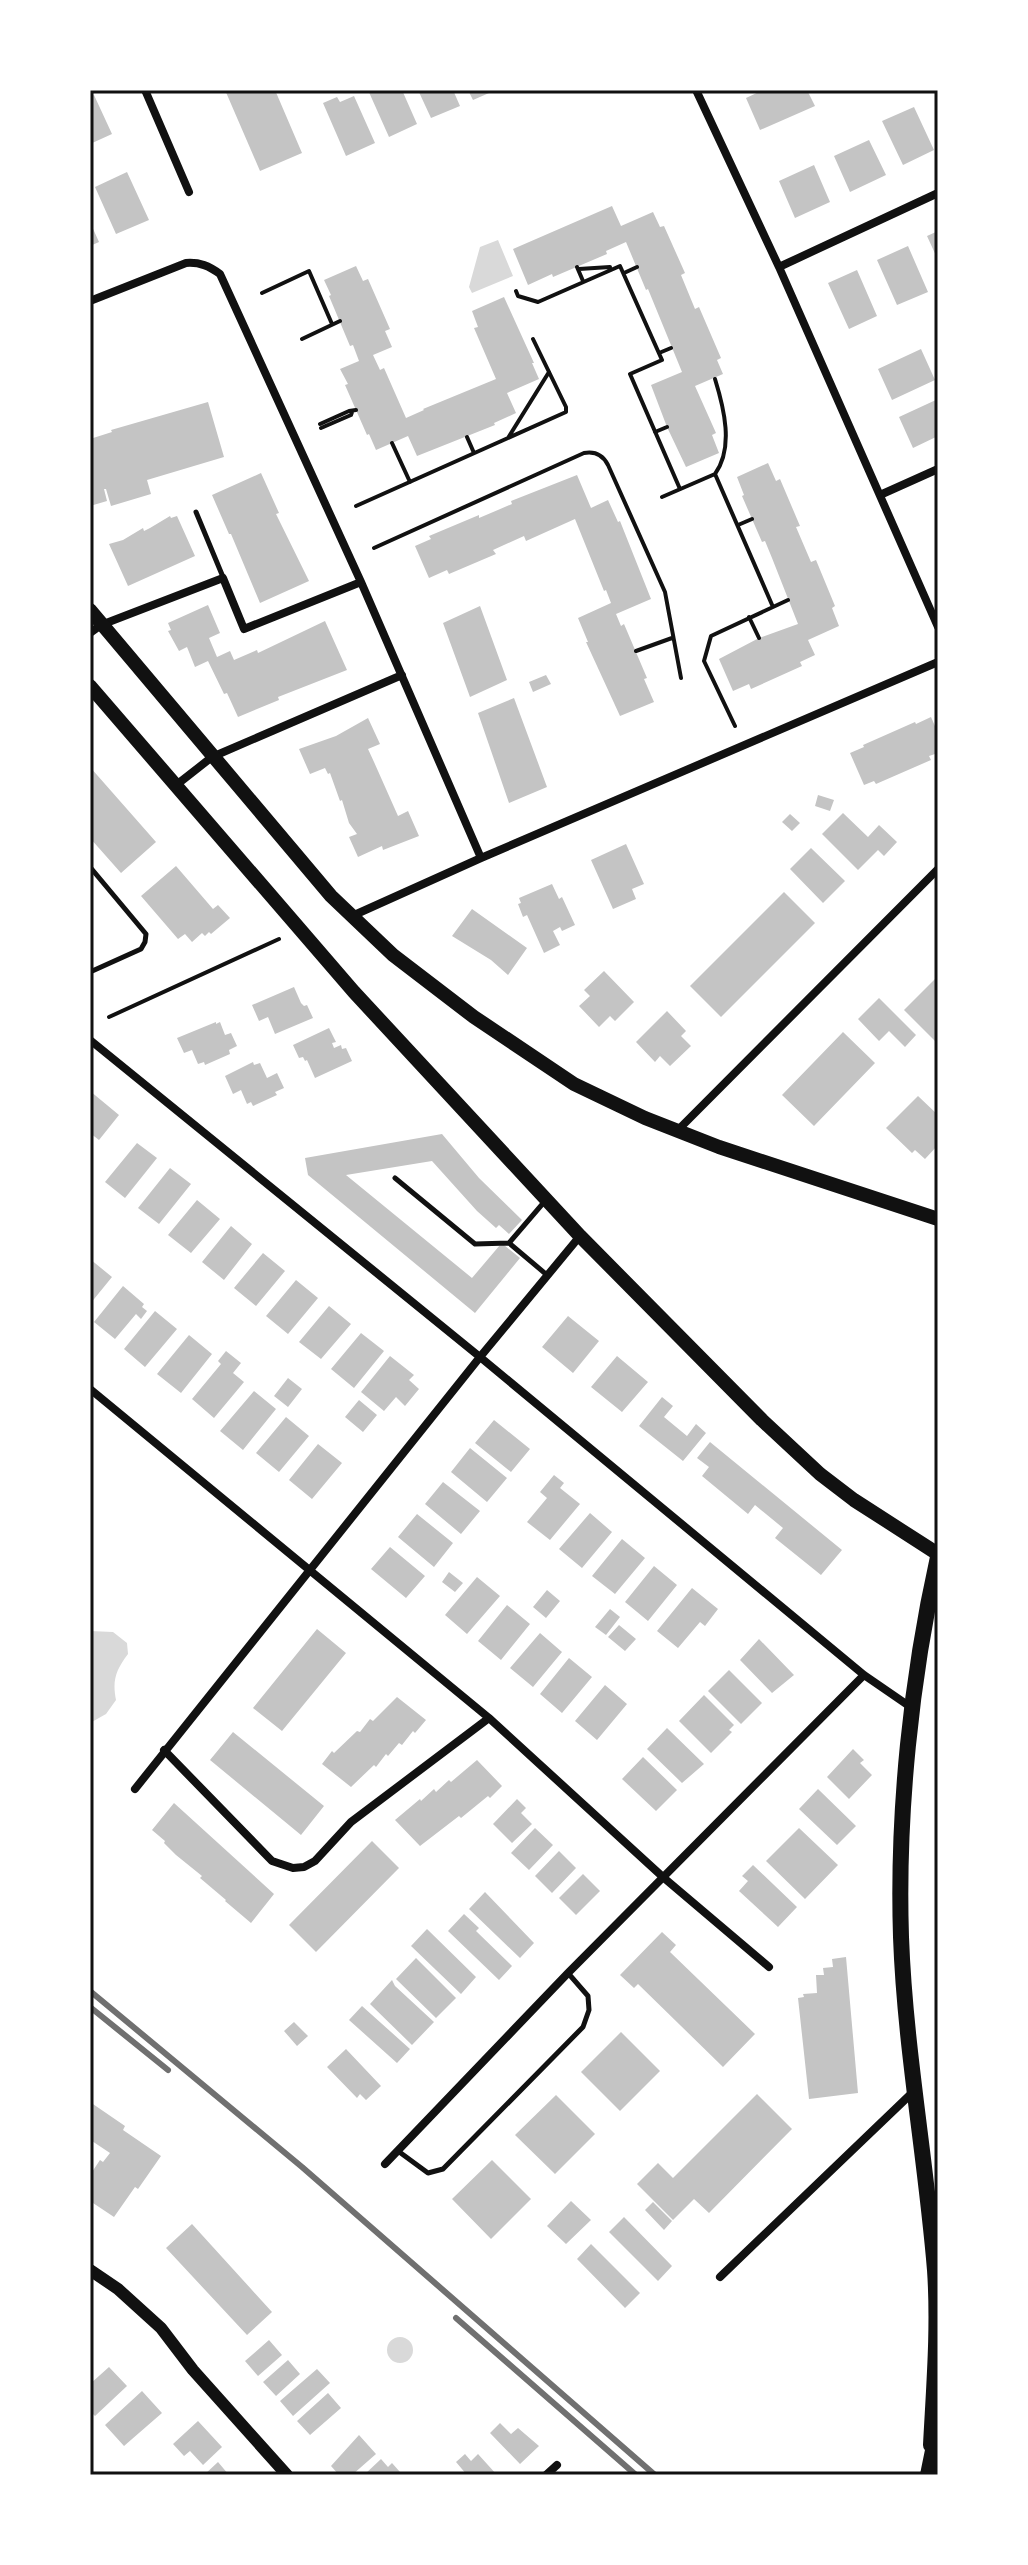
<svg xmlns="http://www.w3.org/2000/svg" width="1028" height="2565" font-family="Ubuntu,sans-serif">
	<rect width="100%" height="100%" fill="#fff"/>
	<path fill="#d9d9d9" d="M498 240 513 276 472 293 469 287 480 247Z
		M90 1631 113 1632 127 1643 128 1654C116 1670 112 1680 116 1700L106 1714 90 1723Z
		M387 2350a13 13 0 1 1 26 0a13 13 0 1 1-26 0Z"/>
	<path fill="#c4c4c4" d="M225 90H275L302 153 260 171Z
		M368 90H402L417 124 389 137Z
		M418 90H453L460 106 431 118Z
		M468 90H496L473 100Z
		M763 90H807L815 106 760 130 746 98Z
		M94 95 112 134 90 144V97Z
		M354 96 375 143 346 156 323 103 337 97 340 102Z
		M914 107 934 150 903 165 882 121Z
		M869 140 886 175 850 192 834 156Z
		M814 165 830 202 795 218 779 181Z
		M127 172 149 220 116 234 95 187Z
		M612 206 621 226 653 212 660 227 664 226 685 273 681 275 695 309 699 307 721 358 717 360 723 374 695 386 716 433 712 435 719 453 686 467 667 427 651 385 682 372 648 289 646 290 626 242 606 251 607 254 553 277 552 274 528 285 513 249Z
		M90 222 99 242 90 246Z
		M938 231V260L927 236Z
		M908 246 928 292 897 305 877 260Z
		M356 266 363 281 368 279 390 329 385 331 392 347 373 355 380 370 384 368 406 418 424 410 423 409 496 379 474 328 478 327 472 311 504 297 534 363H532L539 379 507 393 516 413 494 423 495 425 417 456 408 436 376 450 369 434 367 435 345 385 348 384 340 369 359 361 353 345 350 346 329 296 331 295 324 280Z
		M857 270 877 316 849 329 828 283Z
		M921 349 935 380 892 400 878 369Z
		M938 399V436L913 448 899 417Z
		M208 402 224 457 147 480 151 494 111 506 106 489H104L107 501 90 506V439L112 432 111 430Z
		M768 463 776 481 780 479 800 526 796 527 811 562 816 560 835 606 832 608 839 626 808 640 815 655 800 662 802 666 751 689 749 684 733 691 719 659 759 638 798 624 772 558 765 541 762 542 742 496 744 495 737 477Z
		M261 473 279 513 276 514 309 581 260 603 231 534H229L212 495Z
		M577 475 591 508 608 500 618 522 620 521 651 599 616 614 621 626 624 624 647 678 644 679 654 702 620 716 586 642H588L578 618 611 603 606 590 604 591 575 519 526 541 524 536 493 550 496 554 449 574 447 570 429 578 415 546 431 539 429 536 479 515V518L512 504 511 501Z
		M170 516 171 518 177 516 195 556 128 586 109 544 123 540 143 528 144 531 150 528Z
		M208 605 220 633 209 638 217 657 230 651 234 660 257 650 258 653 325 621 347 670 278 697 279 700 238 717 227 693 224 694 208 661 195 667 187 647 179 651 168 631 171 630 168 623Z
		M480 606 507 680 470 697 443 623Z
		M546 675 551 684 533 692 529 682Z
		M514 698 547 787 509 803 478 713Z
		M931 717 938 733V753L929 756 931 760 876 784 874 781 864 785 850 753 864 747 863 745 915 722 916 724Z
		M368 718 380 744 368 749 374 762 398 816 408 811 419 836 383 850 382 846 358 857 349 837 357 834 349 823 342 800 340 801 330 773 328 774 325 768 310 774 299 749 336 736Z
		M90 767 156 842 121 873 90 838Z
		M818 795 834 800 830 811 815 806Z
		M843 813 868 837 879 825 897 842 884 856 878 850 858 870 822 834Z
		M790 814 800 823 792 831 782 822Z
		M626 844 644 884 632 889 636 899 613 909 591 860Z
		M811 848 845 881 823 903 790 869Z
		M176 866 213 909 218 905 230 918 211 934 209 932 205 936 202 933 192 942 185 934 178 939 141 896Z
		M552 884 559 899 562 897 575 925 562 931 560 927 553 931 560 945 544 953 527 915 523 917 518 904 521 903 519 898Z
		M784 892 815 923 721 1017 690 986Z
		M472 909 527 948 508 975 491 960 452 936Z
		M604 971 634 1002 615 1021 610 1016 599 1027 579 1006 590 996 584 990Z
		M938 976V1044L904 1010Z
		M294 987 301 1003 304 1006 307 1005 313 1018 275 1034 268 1017 259 1021 252 1005Z
		M879 998 916 1035 905 1047 889 1031 879 1041 858 1019Z
		M667 1011 686 1031 681 1036 691 1046 670 1066 660 1056 655 1062 636 1042Z
		M216 1022V1024L220 1022 225 1035 231 1033 237 1046 229 1050 230 1054 205 1065 204 1062 198 1064 192 1050 184 1053 177 1038Z
		M329 1028 336 1042 332 1043 334 1048 341 1045 342 1049 346 1048 352 1061 315 1078 307 1060 305 1061 303 1057 299 1058 293 1045Z
		M843 1032 875 1063 814 1126 782 1095Z
		M253 1062 254 1065 260 1063 267 1078 277 1073 284 1088 275 1092 277 1095 253 1106 251 1102 247 1104 241 1090 233 1094 225 1076Z
		M90 1091 119 1115 99 1140 90 1133Z
		M918 1096 938 1115V1145L925 1159 915 1150 912 1153 886 1128Z
		M442 1134 479 1178 522 1220 509 1234 499 1225 496 1228 477 1211 432 1161 346 1175 472 1278 500 1245H504L520 1258 475 1313 308 1175 305 1158Z
		M137 1143 157 1158 125 1198 105 1182Z
		M170 1168 191 1184 159 1224 138 1208Z
		M197 1200 220 1219 191 1253 168 1235Z
		M231 1226 252 1244 224 1280 202 1262Z
		M263 1253 285 1271 256 1306 234 1288Z
		M90 1259 112 1277 90 1304Z
		M296 1280 318 1298 288 1334 266 1316Z
		M123 1286 144 1304 142 1307 147 1311 141 1319 136 1314 115 1339 94 1322Z
		M329 1306 351 1324 321 1359 299 1342Z
		M155 1311 177 1329 145 1367 124 1349Z
		M568 1316 599 1341 573 1373 542 1347Z
		M361 1333 384 1351 354 1388 331 1369Z
		M189 1335 212 1354 181 1393 157 1374Z
		M226 1351 241 1363 233 1373 244 1382 214 1418 192 1399 221 1364 218 1361Z
		M390 1356 414 1375 409 1380 419 1389 405 1406 396 1397 384 1411 361 1392Z
		M617 1356 648 1382 622 1412 591 1387Z
		M288 1378 302 1389 288 1407 274 1396Z
		M254 1391 276 1409 243 1450 220 1431Z
		M662 1397 673 1406 664 1417 687 1436 696 1424 706 1433 683 1461 639 1426Z
		M359 1400 377 1415 363 1432 345 1417Z
		M286 1417 309 1436 279 1472 256 1453Z
		M494 1420 530 1449 511 1472 475 1443Z
		M710 1442 842 1550 821 1575 775 1538 783 1528 755 1505 748 1514 702 1476 709 1467 697 1458Z
		M318 1444 342 1463 312 1499 289 1480Z
		M470 1448 507 1478 487 1502 451 1472Z
		M554 1475 564 1483 560 1488 580 1504 550 1540 527 1522 547 1498 540 1492Z
		M443 1482 480 1511 461 1534 425 1504Z
		M590 1513 612 1532 582 1568 559 1549Z
		M417 1514 453 1543 434 1567 398 1537Z
		M622 1539 645 1558 615 1594 592 1576Z
		M390 1547 425 1576 406 1598 371 1569Z
		M654 1566 677 1585 648 1621 625 1602Z
		M449 1572 463 1583 455 1592 442 1582Z
		M477 1577 500 1596 467 1634 445 1615Z
		M692 1588 718 1609 705 1626 700 1622 678 1648 657 1631Z
		M547 1590 560 1601 546 1618 533 1607Z
		M507 1605 530 1624 501 1660 478 1641Z
		M610 1609 620 1617 606 1635 595 1627Z
		M619 1625 636 1639 625 1651 608 1637Z
		M317 1629 346 1653 282 1731 253 1708Z
		M540 1633 562 1652 533 1687 510 1668Z
		M759 1639 794 1675 772 1693 740 1660Z
		M569 1658 592 1677 562 1713 540 1694Z
		M729 1670 762 1703 741 1724 708 1691Z
		M605 1685 627 1704 597 1740 575 1721Z
		M704 1695 734 1725 729 1730 732 1732 711 1753 679 1721Z
		M397 1697 426 1720 415 1733 413 1731 402 1745 399 1743 388 1756 386 1754 376 1767 374 1765 351 1787 322 1764 332 1751 334 1753 357 1731 360 1732 370 1719 373 1721Z
		M667 1728 704 1764 682 1783 647 1749Z
		M233 1732 324 1806 301 1835 210 1760Z
		M853 1749 864 1760 860 1763 872 1775 849 1799 827 1777Z
		M643 1757 677 1790 656 1811 622 1779Z
		M477 1760 502 1786 490 1798 488 1796 461 1818 459 1816 420 1846 395 1820 420 1799 421 1801 434 1789 436 1792 449 1780 451 1782Z
		M818 1789 856 1826 837 1845 799 1809Z
		M517 1799 526 1808 521 1813 532 1824 512 1843 493 1824Z
		M174 1803 274 1894 251 1923 225 1901 226 1900 200 1878 202 1876 176 1855 164 1843 165 1841 152 1830Z
		M535 1828 553 1845 529 1870 511 1853Z
		M799 1828 838 1865 805 1899 766 1861Z
		M372 1841 399 1868 316 1952 289 1925Z
		M559 1851 576 1868 552 1893 535 1876Z
		M753 1865 797 1907 778 1927 739 1891 748 1881 742 1876Z
		M583 1874 600 1891 576 1915 559 1898Z
		M485 1892 534 1943 520 1958 469 1909Z
		M464 1914 479 1928 476 1931 512 1966 499 1980 448 1931Z
		M427 1929 476 1977 461 1994 411 1946Z
		M662 1932 676 1945 670 1952 755 2034 723 2067 638 1984 634 1988 620 1975Z
		M846 1957 858 2093 809 2099 798 1998 804 1997 803 1994 817 1993 816 1975H824L823 1968 833 1967 832 1959Z
		M416 1958 456 1998 436 2018 396 1979Z
		M392 1980 395 1986 434 2022 412 2045 370 2004Z
		M362 2006 410 2049 397 2063 349 2020Z
		M294 2022 308 2036 297 2046 284 2031Z
		M621 2032 660 2071 620 2111 581 2072Z
		M346 2049 381 2086 366 2100 360 2094 357 2098 327 2067Z
		M757 2094 792 2129 709 2213 694 2199 673 2220 637 2184 658 2163 673 2178Z
		M556 2095 595 2134 555 2174 515 2135Z
		M90 2102 125 2126 123 2130 161 2156 138 2189 135 2187 114 2217 90 2201V2175L100 2160 103 2162 110 2153 92 2141 90 2144Z
		M492 2160 531 2199 491 2239 452 2199Z
		M571 2201 591 2220 566 2244 547 2226Z
		M653 2202 672 2221 664 2230 645 2210Z
		M624 2217 672 2266 658 2281 609 2232Z
		M192 2224 272 2312 247 2335 166 2248Z
		M591 2244 640 2293 625 2308 577 2259Z
		M269 2340 282 2355 258 2376 245 2361Z
		M288 2360 300 2374 276 2396 263 2382Z
		M109 2367 127 2386 95 2416 90 2411V2384Z
		M317 2369 330 2383 293 2416 280 2401Z
		M142 2391 162 2413 124 2446 105 2425Z
		M328 2393 341 2408 310 2435 297 2421Z
		M198 2421 222 2447 203 2465 190 2451 184 2456 173 2444Z
		M500 2423 511 2434 518 2428 539 2446 520 2464 490 2433Z
		M359 2435 376 2454 352 2475H339L331 2466Z
		M465 2454 471 2461 478 2454 497 2475H467L456 2462Z
		M381 2459 388 2467 392 2463 400 2472 397 2475H364Z
		M218 2462 229 2475H204Z"/>
	<g fill="none" stroke-linecap="round" stroke-linejoin="round">
		<path stroke="#111" stroke-width="4" d="M577 267 583 281
			M579 269 610 267
			M624 273 637 267
			M516 291 518 296 538 302 620 266 662 360 630 374 680 489
			M262 293 309 271 332 324
			M302 339 340 321
			M659 353 671 348
			M320 424 349 411 356 410
			M321 428 351 415 352 412
			M655 432 667 427
			M467 437 474 453
			M508 438 549 372
			M392 443 410 482
			M715 474C734 448 724 408 715 379
			M662 497 715 474 773 607
			M356 506 566 412V407L533 339
			M738 525 752 519
			M374 548 584 453C595 451 603 455 608 465L665 592 681 678
			M749 617 759 638
			M636 651 672 638
			M735 726 704 661 711 636 788 600
			M109 1017 279 939"/>
		<path stroke="#111" stroke-width="5" d="M196 512 223 577
			M90 867 146 934 145 942 141 949 90 972
			M395 1178 475 1244 509 1243
			M545 1201 509 1243 547 1275
			M398 2151 428 2173 443 2169 583 2027 589 2010 588 1996 568 1973"/>
		<path stroke="#111" stroke-width="8" d="M145 90 189 192
			M696 90 779 267 938 627
			M779 267 938 193
			M90 301 186 263C200 262 209 266 220 274L361 582 481 858
			M880 495 938 469
			M90 633 101 625 223 578 244 629 361 582
			M175 786 212 757 402 675
			M352 916 481 858 938 662
			M90 1040 480 1357 864 1675 912 1708
			M677 1131 938 869
			M90 1389 489 1718 664 1878 769 1967
			M164 1750 272 1861 293 1868 304 1867 315 1861 351 1822 489 1718
			M135 1789 480 1357 580 1236
			M385 2164 568 1973 864 1675
			M720 2277 913 2092
			M546 2475 557 2465"/>
		<path stroke="#111" stroke-width="12" d="M90 2270 118 2289 161 2328 193 2370 287 2475"/>
		<path stroke="#111" stroke-width="14" d="M90 610 331 896 393 955 474 1017 574 1084 645 1118 719 1147 938 1219
			M90 686 354 992 580 1236 762 1420 820 1474 854 1500 938 1554"/>
		<path stroke="#111" stroke-width="16" d="M931 2445C934 2387 939 2328 935 2270 926 2159 905 2048 901 1937 897 1813 911 1678 938 1557"/>
		<path stroke="#111" stroke-width="18" d="M929 2475 938 2431"/>
		<path stroke="#707070" stroke-width="6" d="M90 1991 302 2167 655 2475
			M90 2007 168 2070
			M456 2318 636 2475"/>
	</g>
	<rect width="1028" height="2565" fill="none" stroke="#ffffff" stroke-width="184"/>
	<rect x="92" y="92" width="844" height="2381" fill="none" stroke="#111" stroke-width="3"/>
</svg>
